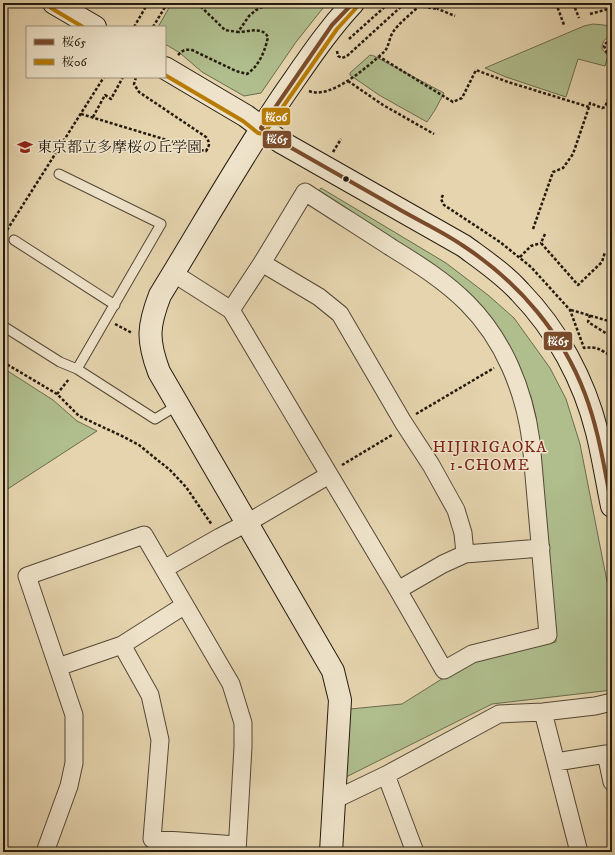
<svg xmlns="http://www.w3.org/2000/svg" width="615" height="855" font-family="'IM FELL DW Pica','Noto Serif JP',serif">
	<rect width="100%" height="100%" fill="#e5d4ae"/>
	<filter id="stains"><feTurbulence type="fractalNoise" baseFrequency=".005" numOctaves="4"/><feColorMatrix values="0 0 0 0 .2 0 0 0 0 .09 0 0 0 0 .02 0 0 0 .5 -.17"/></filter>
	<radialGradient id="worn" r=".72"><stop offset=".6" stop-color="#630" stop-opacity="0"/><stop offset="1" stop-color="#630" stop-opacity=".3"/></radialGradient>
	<path fill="#b0be8e" stroke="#6a6c4e" d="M166 3H327L296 42 261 93 244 96 202 72 180 53 165 44V27H158L170 6Z
		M593 24 604 25 612 27V37C605 37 602 42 602 49L608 56 605 66 578 59 566 97 506 77 485 68 584 26Z
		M370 55 374 56 444 93 435 110 427 122 379 95 350 75V73Z
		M321 188 446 263 488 295 514 318 550 368 566 399 580 444 612 607V690L492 704 344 778 350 709 402 704 472 660 556 642 536 417 531 397 504 340 318 192Z
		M3 368 53 400 77 421 97 431 3 492Z"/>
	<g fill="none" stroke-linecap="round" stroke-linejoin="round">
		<g stroke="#544835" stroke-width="11">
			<path id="lane" d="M59 174 161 224 77 369
				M14 240 115 305
				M3 326 60 362 77 369 155 419 178 405"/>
		</g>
		<g stroke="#544835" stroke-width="19">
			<path id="street" d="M262 263 319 297 340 314 403 422 431 465 456 510 463 533 465 554
				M173 273 231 310 398 590 444 670 472 654 548 635 531 441C524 390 504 340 467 303 445 281 418 264 392 248 363 229 334 211 305 192L262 263 231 310
				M164 569 220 537 247 523 329 475
				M398 590 443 564 465 554 541 548
				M122 645 150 695 160 740 152 839 237 845
				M58 667 122 645 185 605
				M543 712 579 852
				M556 762 606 754 612 782
				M386 775 415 852
				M334 800 386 775 499 714 543 712 595 706 612 702
				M45 852 69 786 74 763V715L27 576 144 535 231 684 243 723V747L237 852"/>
		</g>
		<g stroke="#241a0d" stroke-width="24">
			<path id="secondary" d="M54 3 95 27
				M165 68 246 116 281 142 464 246C483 260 504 274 520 292 557 330 584 380 597 432 603 456 607 482 612 506
				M331 852 340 700 333 671 159 372C147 340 148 326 160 295 202 227 241 157 287 90 308 60 327 31 353 3"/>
		</g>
		<path stroke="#241a0d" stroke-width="2.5" stroke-dasharray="3 2" stroke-linecap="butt" d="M197 3 225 30 238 32 249 16 256 10 271 3
			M414 3 419 6 438 9
			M434 3 438 9 455 16
			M556 3 564 25
			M573 3 579 18
			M590 14 612 8
			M134 27 148 3
			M153 27 165 7 160 3
			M349 39 389 3
			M612 40 606 43 604 46 607 53 612 56
			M337 51 338 56 342 58 347 56 405 3
			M178 55C183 50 185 49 192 50L236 71 247 74C259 66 265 51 268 37 262 26 248 32 238 32
			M378 56 453 102 462 98 476 70 508 82 589 107 590 103 602 108 605 107 612 90
			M348 81 383 105 434 134
			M309 91C331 100 368 66 384 52 389 47 389 38 393 32 399 23 411 14 419 6
			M606 103 612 106
			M81 114 200 150 206 151C210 145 210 143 206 137L139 92 134 84 136 77
			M612 114 610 120H612
			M93 117 105 95 111 99 123 77
			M333 152 341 139
			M443 195 441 199 444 205 500 242 531 267 570 310 584 348C599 346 599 350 612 356
			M533 229 553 172 563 168 573 154 589 107
			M7 230 104 77
			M545 234 541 243 578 285 602 262 605 252
			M520 257 531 246 541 243
			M571 310 612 322
			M590 315 588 322 612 337
			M115 324 132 333
			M3 362 57 394 79 416 122 436 139 445 155 458 170 470 186 487 212 525
			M57 394 69 379
			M416 414 494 368
			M342 465 392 435"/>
		<use href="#lane" stroke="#eee3ca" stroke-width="9"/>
		<use href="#street" stroke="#eee3ca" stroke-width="17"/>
		<use href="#secondary" stroke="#eee3ca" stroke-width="22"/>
		<g stroke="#eee3ca" stroke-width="7">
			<path id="bus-1" d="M353 3 332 25 261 128 281 142C320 164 358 186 397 208 419 221 444 232 465 247 519 283 562 333 585 394 599 431 604 468 612 506"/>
		</g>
		<g stroke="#eee3ca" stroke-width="7">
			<path id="bus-2" d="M51 8 83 27
				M165 75 243 121 258 133 263 134 266 131 337 29 357 7"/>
		</g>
		<use href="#bus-1" stroke="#7a4b2a" stroke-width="4"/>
		<use href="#bus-2" stroke="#b87c04" stroke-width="4"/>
	</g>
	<defs>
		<g id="school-bare" transform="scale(1.2)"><path d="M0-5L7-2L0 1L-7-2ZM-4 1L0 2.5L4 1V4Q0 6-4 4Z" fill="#8f2418" stroke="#eee3ca" stroke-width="2.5" paint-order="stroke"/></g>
	</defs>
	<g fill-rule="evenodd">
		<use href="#school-bare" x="25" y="147"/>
	</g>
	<circle fill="#241a0d" stroke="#eee3ca" stroke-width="1.5" cx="346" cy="179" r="3.5"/>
	<g text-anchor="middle" stroke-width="3" stroke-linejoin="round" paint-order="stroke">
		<g font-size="15" fill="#241a0d" stroke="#eee3ca" text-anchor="start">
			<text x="37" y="152">東京都立多摩桜の丘学園</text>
		</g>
		<g font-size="16" letter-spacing="1" fill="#7a1f14" stroke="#eee3ca">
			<text x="490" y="452">HIJIRIGAOKA<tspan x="490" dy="18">1-CHOME</tspan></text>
		</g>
	</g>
	<g stroke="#eee3ca" stroke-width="1.5">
		<rect x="261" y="107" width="30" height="19" rx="4" fill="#b87c04"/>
		<rect x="262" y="130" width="30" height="19" rx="4" fill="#7a4b2a"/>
		<rect x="543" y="331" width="30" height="20" rx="4" fill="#7a4b2a"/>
	</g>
	<g font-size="11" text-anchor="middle" font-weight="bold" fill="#fff">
		<text x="276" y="121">桜06</text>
		<text x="277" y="143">桜65</text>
		<text x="558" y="345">桜65</text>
	</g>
	<rect width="615" height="855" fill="none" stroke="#e5d4ae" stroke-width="16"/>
	<rect x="4" y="4" width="607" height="847" fill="none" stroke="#241a0d" stroke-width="2"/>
	<rect x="8" y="8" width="599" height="839" fill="none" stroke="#241a0d"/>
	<rect x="26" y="26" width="140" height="52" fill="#eee3ca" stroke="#9d937e"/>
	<rect x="34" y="39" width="20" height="6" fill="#7a4b2a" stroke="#9d937e"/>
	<text x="62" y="46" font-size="12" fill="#241a0d">桜65</text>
	<rect x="34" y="59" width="20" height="6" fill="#b87c04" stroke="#9d937e"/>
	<text x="62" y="66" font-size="12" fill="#241a0d">桜06</text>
	<rect width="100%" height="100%" filter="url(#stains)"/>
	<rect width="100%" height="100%" fill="url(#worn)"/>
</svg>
